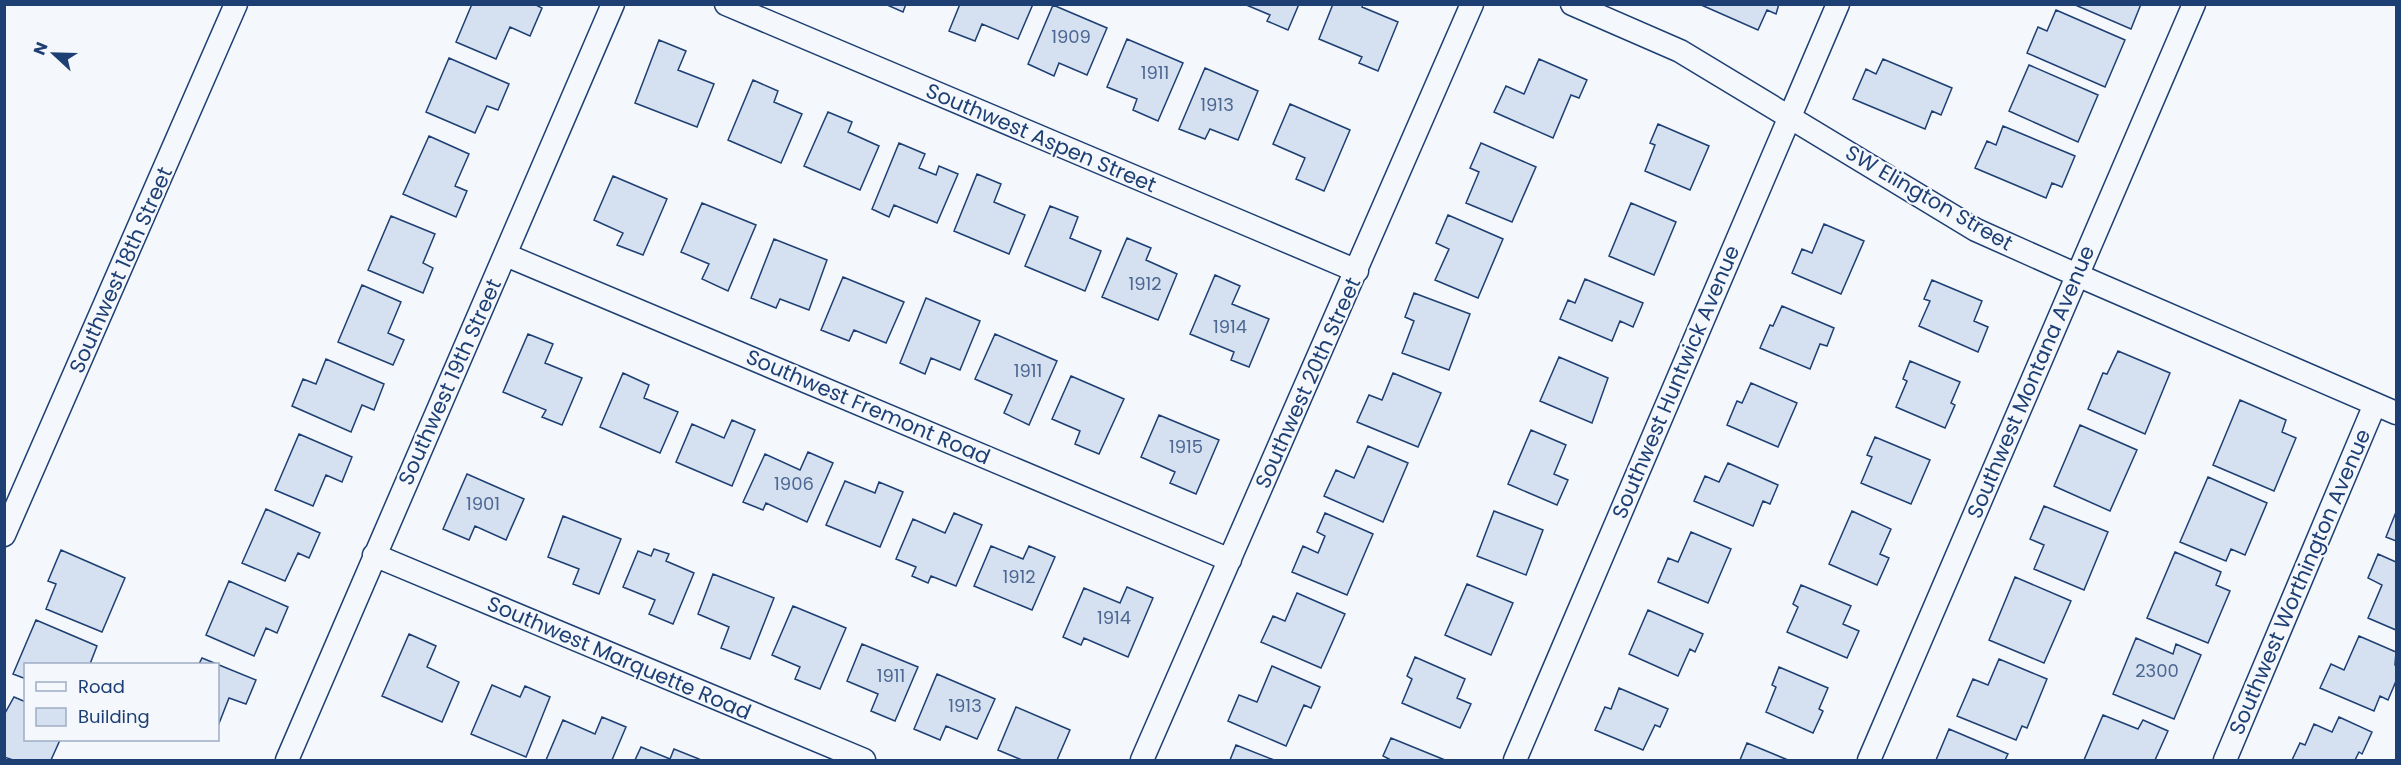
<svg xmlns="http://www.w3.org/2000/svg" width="2401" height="765" font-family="Poppins,sans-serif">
	<rect width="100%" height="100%" fill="#f4f7fb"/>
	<path fill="#d5e0f0" stroke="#1d3f73" stroke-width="1.5" d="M472 4H534L542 8 530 36 510 27 496 59 456 42Z
		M885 4H906L903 12Z
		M960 4H1033L1018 39 982 24 975 41 949 31Z
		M1244 4H1299L1288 30 1267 21 1270 15Z
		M1333 4H1363L1362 7 1398 22 1378 71 1359 63 1362 57 1319 39Z
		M1699 4H1779L1776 14 1767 10 1758 30Z
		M2073 4H2141L2131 29Z
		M1053 5 1107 28 1087 75 1059 63 1054 76 1028 64Z
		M2056 10 2125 40 2105 87 2027 53 2038 27 2047 31Z
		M1127 39 1183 63 1158 121 1133 110 1137 99 1107 87Z
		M659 40 686 51 678 70 714 84 697 127 635 103Z
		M449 58 509 84 498 110 487 106 475 133 426 112Z
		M1539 59 1587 80 1579 98 1571 95 1553 138 1494 112 1506 86 1524 94Z
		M1883 59 1952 88 1941 115 1932 111 1925 129 1853 99 1866 69 1876 74Z
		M2029 65 2098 95 2078 142 2009 111Z
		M1205 68 1258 91 1238 140 1210 129 1205 139 1179 129Z
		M753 80 778 91 774 102 802 114 781 163 728 140Z
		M1290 104 1350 130 1324 191 1296 179 1305 158 1273 144Z
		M828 112 852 122 848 132 879 146 860 190 804 166Z
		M1658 124 1709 146 1690 190 1645 171 1655 145 1650 143Z
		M2003 126 2075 156 2062 187 2052 183 2046 198 1975 168 1987 141 1996 145Z
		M429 136 469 154 455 186 467 191 456 217 403 194Z
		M899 143 925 154 919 168 936 175 939 166 958 174 937 223 894 205 889 217 872 209Z
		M1481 143 1536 167 1512 222 1466 203 1479 172 1470 168Z
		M977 174 1001 184 994 202 1025 215 1009 254 954 231Z
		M613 176 667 199 643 255 617 245 623 233 594 220Z
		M702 203 756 225 728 291 702 279 709 264 681 252Z
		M1631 203 1676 222 1654 275 1609 256Z
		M1050 206 1078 217 1070 238 1101 251 1085 291 1025 266Z
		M1448 215 1503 239 1478 298 1435 280 1449 249 1436 243Z
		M391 216 435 234 423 263 433 268 423 293 368 270Z
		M1824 224 1864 241 1841 294 1792 273 1802 249 1812 253Z
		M1127 238 1151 248 1146 260 1177 274 1158 320 1102 297Z
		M774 239 827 260 809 310 780 299 776 308 751 298Z
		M1215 275 1240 286 1232 304 1269 319 1249 367 1231 360 1234 352 1190 334Z
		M843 277 904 302 886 343 854 330 849 341 821 330Z
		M1585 279 1643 303 1633 327 1620 321 1612 341 1560 319 1568 300 1575 303Z
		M1932 280 1982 301 1974 321 1988 327 1978 352 1919 326 1930 301 1924 299Z
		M362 285 401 302 388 333 404 340 393 365 338 342Z
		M1414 293 1470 314 1449 370 1402 353 1414 321 1405 317Z
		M926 298 980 321 960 370 931 358 925 374 900 363Z
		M1782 306 1834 328 1827 346 1820 344 1810 369 1760 348 1770 325 1773 326Z
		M528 334 553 344 545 363 582 378 562 425 542 417 546 410 503 392Z
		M995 334 1057 361 1029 425 1004 413 1012 395 975 379Z
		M2118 351 2170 373 2145 434 2088 409 2103 373 2107 374Z
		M1559 357 1608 378 1592 423 1540 401Z
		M326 359 384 384 374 410 362 405 351 432 292 406 303 379 316 384Z
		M1910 361 1960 382 1951 403 1955 405 1945 428 1896 407 1907 381 1903 379Z
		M623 373 649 385 644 398 678 412 660 453 600 427Z
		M1393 373 1441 393 1418 447 1357 422 1369 395 1382 400Z
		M1071 376 1124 399 1099 454 1075 444 1080 431 1052 419Z
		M1751 383 1797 403 1778 447 1727 425 1737 401 1742 403Z
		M2240 400 2286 420 2282 432 2296 438 2274 491 2213 465Z
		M1159 415 1219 440 1196 494 1170 483 1175 472 1141 457Z
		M732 420 755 430 732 486 676 462 692 424 724 438Z
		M2080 425 2137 450 2110 511 2054 486Z
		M1531 430 1566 445 1554 474 1568 480 1557 505 1508 484Z
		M299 434 352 457 342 482 326 475 313 506 275 490Z
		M1875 437 1930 460 1911 504 1861 483 1872 457 1867 455Z
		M1368 446 1408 463 1383 522 1324 496 1336 470 1354 478Z
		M808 452 833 463 807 522 766 503 763 510 743 502 765 454 800 470Z
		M1728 463 1778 485 1770 504 1763 501 1753 526 1694 501 1705 476 1719 482Z
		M467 474 524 499 506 540 475 526 469 540 443 529Z
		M2208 477 2267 503 2245 555 2231 549 2226 561 2180 542Z
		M845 481 875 493 879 482 903 492 880 547 826 525Z
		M2044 506 2108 532 2084 590 2034 569 2044 545 2030 539Z
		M266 509 320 533 309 558 298 553 285 581 242 563Z
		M1494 511 1543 530 1526 575 1477 556Z
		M1852 511 1891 529 1880 554 1889 558 1877 585 1829 564Z
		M2396 512V541L2386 537Z
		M954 513 982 525 956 586 931 576 928 583 912 576 916 567 896 559 913 519 945 533Z
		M1325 513 1373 534 1347 595 1292 572 1303 546 1318 553 1325 536 1317 532Z
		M563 516 621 539 599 594 573 584 579 569 548 557Z
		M1691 532 1731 549 1708 603 1658 582 1668 558 1678 562Z
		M991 546 1023 559 1029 546 1055 557 1032 610 974 586Z
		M654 549 669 554 666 561 694 573 673 624 649 614 655 600 623 587 638 551 651 556Z
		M61 550 125 578 102 632 46 609 56 584 48 581Z
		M2175 552 2221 572 2216 585 2230 591 2208 643 2147 618Z
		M2378 554 2396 562V630L2368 618 2382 585 2368 578Z
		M713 574 774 598 750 659 721 648 729 627 698 614Z
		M2015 577 2071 601 2044 663 1989 640Z
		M229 581 288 607 277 633 266 628 254 656 206 635Z
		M1467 584 1513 603 1491 655 1445 635Z
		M1801 585 1851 606 1843 624 1859 631 1847 658 1787 632 1798 607 1793 604Z
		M1127 587 1153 598 1128 657 1084 638 1081 645 1063 637 1084 588 1120 603Z
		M1297 593 1345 614 1321 668 1261 642 1273 616 1285 621Z
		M793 606 846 628 820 689 795 679 800 667 772 655Z
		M1648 610 1703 634 1695 652 1690 649 1678 676 1629 654Z
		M36 620 97 646 90 664H26V679L13 674Z
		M409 634 436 646 427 667 459 682 442 722 382 696Z
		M2359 636 2396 652 2395 665 2396 666V681L2388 700 2380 696 2374 711 2320 688 2331 664 2344 670Z
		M2136 638 2173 654 2176 644 2201 655 2174 719 2113 694Z
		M862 644 918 667 895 721 871 711 878 694 847 681Z
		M1415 657 1465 679 1457 698 1471 704 1460 728 1402 703 1412 679 1407 676Z
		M202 658 256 680 246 704 229 698 218 726V664H199Z
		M1999 659 2047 679 2027 728 2022 726 2016 740 1957 716 1973 679 1988 685Z
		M1272 666 1320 687 1311 708 1304 705 1286 746 1228 721 1239 695 1257 702Z
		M1779 667 1828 688 1819 709 1823 711 1813 733 1766 712 1776 687 1772 685Z
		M937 674 995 699 977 739 946 726 940 740 914 729Z
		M492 685 520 697 525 686 550 697 526 757 471 734Z
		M1619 688 1668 709 1660 727 1655 725 1643 750 1595 730 1605 707 1611 709Z
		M14 697 26 702V740H60L51 760H13L4 757V715Z
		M1016 707 1070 730 1057 760H1022L998 750Z
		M2103 715 2138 729 2143 720 2168 731 2155 760H2084Z
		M602 717 626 727 612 760H546L563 720 595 734Z
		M2339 717 2372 732 2362 754 2359 752 2355 760H2292L2300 743 2305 745 2314 724 2332 732Z
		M1949 729 2008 754 2005 760H1936Z
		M1391 738 1445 760H1388L1389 759 1383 756Z
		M1747 743 1788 760H1740Z
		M1236 745 1274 760H1230Z
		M641 747 670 759 674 749 699 759 698 760H635Z"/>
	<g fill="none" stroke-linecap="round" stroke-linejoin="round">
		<g stroke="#1d3f73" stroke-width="25">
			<path id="minor" d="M726 4 1357 271
				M1572 4 1680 51 1976 230 2077 275 2396 413
				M506 255 1230 560
				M4 535 236 4
				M374 555 864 760
				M287 760 613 4
				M1142 760 1472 4
				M1515 760 1838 4
				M1869 760 2194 4
				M2225 760 2375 404"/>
		</g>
		<use href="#minor" stroke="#f4f7fb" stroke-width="22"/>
	</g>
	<g text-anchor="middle" stroke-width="4.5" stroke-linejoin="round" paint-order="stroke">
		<g font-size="18" fill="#4b6792">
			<text x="1071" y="43">1909</text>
			<text x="1155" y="79">1911</text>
			<text x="1217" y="111">1913</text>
			<text x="1145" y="290">1912</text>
			<text x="1230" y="333">1914</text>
			<text x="1028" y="377">1911</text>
			<text x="1186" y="453">1915</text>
			<text x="794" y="490">1906</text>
			<text x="483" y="510">1901</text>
			<text x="1019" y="583">1912</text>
			<text x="1114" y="624">1914</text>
			<text x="2157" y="677">2300</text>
			<text x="891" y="682">1911</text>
			<text x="965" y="712">1913</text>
		</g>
		<g font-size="21" fill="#1d3f73" stroke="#f4f7fb">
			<text transform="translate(1041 138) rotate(23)" y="7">Southwest Aspen Street</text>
			<text transform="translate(1929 198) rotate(30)" y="7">SW Elington Street</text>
			<text transform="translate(121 270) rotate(-66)" y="7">Southwest 18th Street</text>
			<text transform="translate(450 382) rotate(-66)" y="7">Southwest 19th Street</text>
			<text transform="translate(1676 382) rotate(-67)" y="7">Southwest Huntwick Avenue</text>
			<text transform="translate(2031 382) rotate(-67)" y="7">Southwest Montana Avenue</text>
			<text transform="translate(1308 383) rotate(-66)" y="7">Southwest 20th Street</text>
			<text transform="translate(868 407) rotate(23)" y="7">Southwest Fremont Road</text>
			<text transform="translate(2300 582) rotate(-67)" y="7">Southwest Worthington Avenue</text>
			<text transform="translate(619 658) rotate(23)" y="7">Southwest Marquette Road</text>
		</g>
	</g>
	<rect width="2401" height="765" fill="none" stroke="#1d3f73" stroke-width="12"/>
	<rect x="24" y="663" width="195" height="78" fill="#f4f7fb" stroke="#9eadc5" stroke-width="1.5"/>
	<rect x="36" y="682" width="30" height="9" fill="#f4f7fb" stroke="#9eadc5" stroke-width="1.5"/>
	<text x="78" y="693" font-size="18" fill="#1d3f73">Road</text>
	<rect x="36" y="708" width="30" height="18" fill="#d5e0f0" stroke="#9eadc5" stroke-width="1.5"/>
	<text x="78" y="723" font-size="18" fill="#1d3f73">Building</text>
	<g transform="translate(54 54) rotate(292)" stroke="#f4f7fb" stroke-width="4.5" paint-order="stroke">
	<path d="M0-4.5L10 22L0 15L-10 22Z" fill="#1d3f73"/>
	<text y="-9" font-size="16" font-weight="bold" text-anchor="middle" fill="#1d3f73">N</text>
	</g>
</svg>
